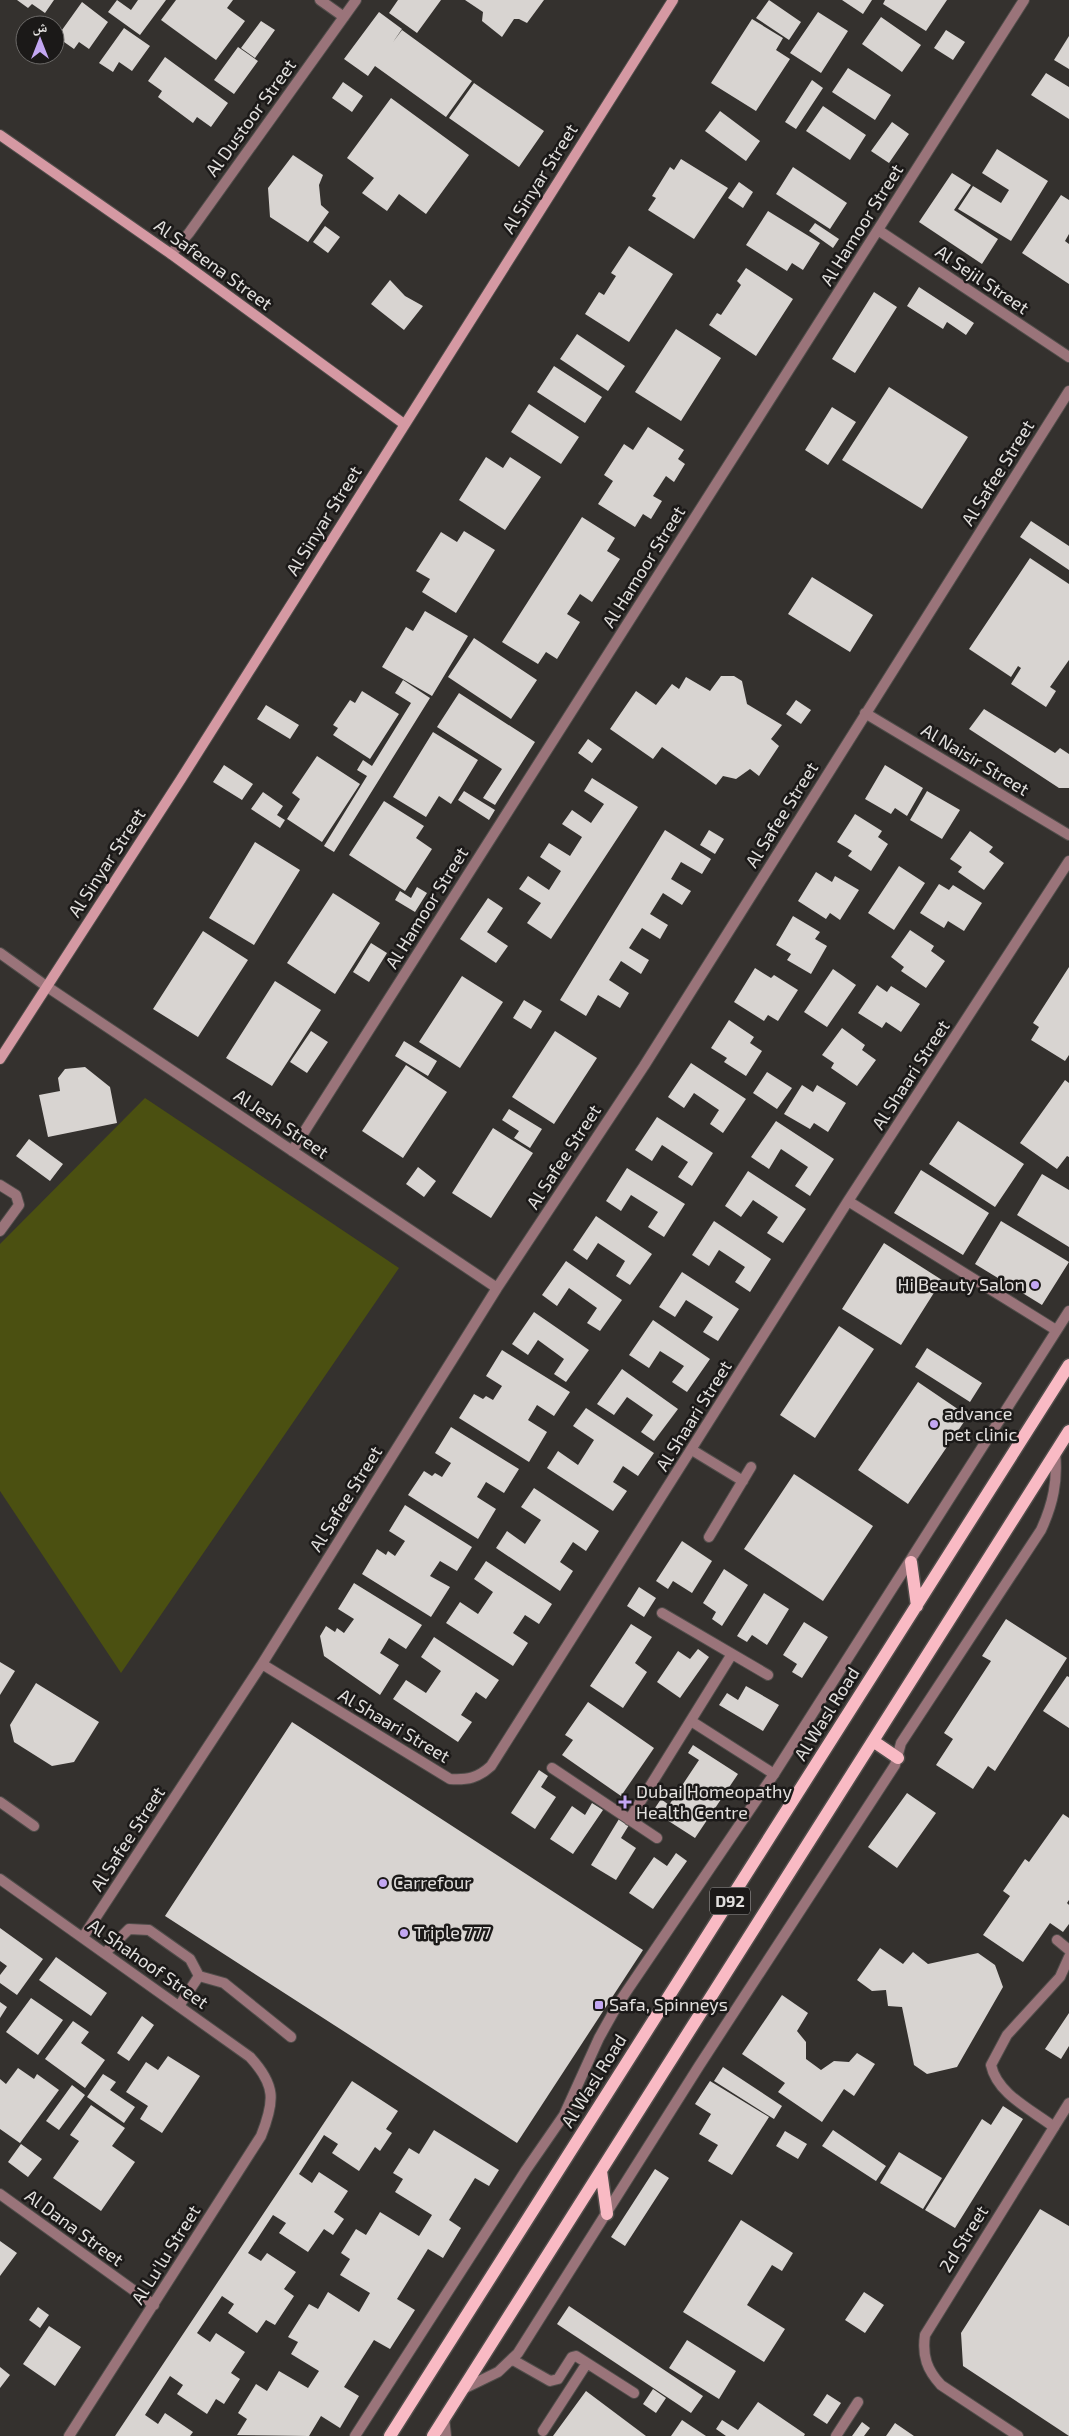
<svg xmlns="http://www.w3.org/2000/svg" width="1069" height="2436" font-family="'Exo 2','Noto Naskh Arabic',sans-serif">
	<rect width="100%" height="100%" fill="#34312e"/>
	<path fill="#4b5011" d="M145 1098 399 1268 121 1673 0 1491V1244Z"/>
	<path fill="#d8d4d1" d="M17 0H54L45 13 32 4 28 8Z
		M117 0 131 10 138 0H166L140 35 108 12Z
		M176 0H233L227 8 245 21 216 60 161 20Z
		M398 0H441L417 33 389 13Z
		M465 0H544L527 23 519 19H514L502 37 482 21 483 12Z
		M769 0 801 22 789 40 756 18Z
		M842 0H872L863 14Z
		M885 0H947L926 31 883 4Z
		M82 2 108 22 89 49 79 42 74 49 57 37Z
		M379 12 402 29 393 42 402 30 472 81 446 117 375 66 368 76 344 59Z
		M818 12 848 31 821 73 790 53Z
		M881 17 921 45 902 72 862 44Z
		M752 19 783 38 776 50 790 59 756 111 711 83Z
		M261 21 275 30 255 58 241 48Z
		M124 28 150 46 132 71 119 62 113 72 99 63Z
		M946 30 965 42 953 60 934 48Z
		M1069 36V69L1054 60Z
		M238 47 258 61 234 94 214 80Z
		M165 57 228 103 211 127 197 117 193 123 158 97 162 91 148 81Z
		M848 68 891 95 875 120 832 92Z
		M1046 73 1069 87V119L1031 95Z
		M812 80 823 88 796 129 785 122Z
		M343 82 363 96 352 112 332 98Z
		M474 83 544 131 519 167 449 118Z
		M391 98 469 155 426 214 399 194 387 211 362 193 374 178 347 158Z
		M823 106 866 135 850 160 806 131Z
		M720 111 760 141 746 161 705 131Z
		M892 122 909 134 889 163 871 151Z
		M997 149 1048 181 1011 241 958 209 973 186 1001 203 1009 190 982 173Z
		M293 155 323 175 319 185 321 205 329 212 308 242 270 217 268 188Z
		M681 159 728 188 694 239 648 210 656 198 652 196 670 167 674 170Z
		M793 167 847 203 830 229 776 194Z
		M952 173 971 185 954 210 998 239 982 264 919 222Z
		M739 182 753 192 743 208 728 198Z
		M1061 195 1069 200V234L1065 241 1069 244V284L1022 253Z
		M768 211 820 243 803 270 792 263 787 271 746 245Z
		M815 223 839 239 833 248 809 231Z
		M325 226 340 237 328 253 313 242Z
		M629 246 673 274 629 342 585 314 599 292 604 295 616 276 611 273Z
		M746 268 793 299 756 356 709 325 717 313 721 315 741 285 737 281Z
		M390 280 405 296 423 306 404 330 371 304Z
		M919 287 974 323 966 335 947 322 943 329 907 306Z
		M874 292 897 307 855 373 832 359Z
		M676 329 721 358 681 421 635 392Z
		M577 334 625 366 608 391 560 359Z
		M554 366 602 397 585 423 537 392Z
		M889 387 968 437 922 509 842 460Z
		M529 404 579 437 561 464 511 432Z
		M832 407 856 422 828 465 805 450Z
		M648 427 684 450 678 459 685 464 674 482 666 476 653 496 662 501 651 519 643 514 635 527 598 504 613 481 604 475 624 444 633 450Z
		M486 457 503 468 510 457 541 477 505 530 459 500Z
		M582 517 615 538 607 551 620 559 592 602 580 594 567 614 580 622 557 659 546 652 538 664 502 642Z
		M1031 521 1069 546V570L1020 537Z
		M464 531 495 550 456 613 422 592 430 579 416 571 441 532 457 542Z
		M1030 558 1069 584V660L1050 687 1056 691 1046 707 1011 684 1021 668 1018 666 1011 677 969 649Z
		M812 577 873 615 850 652 788 614Z
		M425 611 468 636 432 696 382 667 406 627 413 631Z
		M474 638 537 680 511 719 448 677Z
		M721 676H734L742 681 747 704 782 725 771 739 779 746 759 776 750 769 736 779 723 776 716 785 662 747 653 759 610 729 636 691 656 705 672 684 679 689 686 677 710 691Z
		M403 680 430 698 334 852 324 846 367 776 357 770 363 760 372 766 411 703 395 693Z
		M362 691 399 714 370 759 333 735 338 728 333 725 350 700 355 703Z
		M459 693 535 742 495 805 483 798 502 769 437 727Z
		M796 700 811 710 801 724 786 714Z
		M266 705 299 725 290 739 257 719Z
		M984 709 1055 753 1060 748 1069 754V788H1059L969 729Z
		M433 732 478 760 451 804 439 796 426 817 393 797Z
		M588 739 602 749 592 763 578 753Z
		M317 756 360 784 322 842 287 819 300 799 292 793Z
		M224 765 253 784 242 800 213 782Z
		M885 765 923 788 907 816 895 808 891 814 865 799Z
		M592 778 638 807 551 939 527 923 541 903 519 889 528 876 549 890 561 871 540 857 549 843 570 856 582 837 562 824 572 810 591 823 604 804 584 791Z
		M464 791 495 810 489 820 458 800Z
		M927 791 960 810 942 839 910 820Z
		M263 792 283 806 277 815 285 820 280 828 251 809Z
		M384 801 424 826 416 838 432 849 405 891 349 855Z
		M855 814 882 831 878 837 888 844 871 871 848 856 852 851 837 842Z
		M665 830 711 859 702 874 681 862 671 879 691 891 682 905 663 893 650 914 668 925 660 939 642 928 629 948 649 960 641 974 621 961 609 980 629 993 620 1008 598 995 586 1016 560 1000Z
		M709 830 724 839 715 854 700 845Z
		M970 831 993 847 989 852 1004 863 984 890 958 872 962 867 950 859Z
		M255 842 300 870 254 945 209 918Z
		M899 866 925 883 894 930 868 913Z
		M816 872 832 882 835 876 859 890 840 920 830 913 826 919 798 901Z
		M939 884 949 890 953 885 982 903 964 931 948 921 944 928 920 913Z
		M417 887 427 893 415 912 395 900 400 891 411 898Z
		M333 893 380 923 335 994 287 963Z
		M488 898 503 908 487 932 508 946 496 963 460 939Z
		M793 916 820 932 815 939 827 946 811 974 787 960 791 954 776 945Z
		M910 930 934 946 931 951 945 961 926 988 901 971 904 967 891 957Z
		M203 931 248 960 198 1037 153 1009Z
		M371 943 387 953 369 982 353 972Z
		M1069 967V1055L1065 1061 1031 1040 1039 1027 1033 1023Z
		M755 968 771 978 774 975 798 990 778 1021 768 1015 764 1021 734 1002Z
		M833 969 856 985 827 1027 804 1012Z
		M462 976 503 1002 460 1068 419 1042Z
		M275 981 321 1010 272 1086 226 1058Z
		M877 985 887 992 891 986 920 1004 901 1032 886 1022 882 1028 858 1013Z
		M524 1000 542 1011 531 1029 513 1018Z
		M729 1020 754 1037 750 1043 762 1051 746 1076 724 1062 727 1058 711 1048Z
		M842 1028 865 1045 862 1050 876 1060 857 1086 831 1068 834 1063 822 1055Z
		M311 1031 328 1042 307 1073 290 1062Z
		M555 1031 597 1058 554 1124 512 1097Z
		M404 1041 437 1061 428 1076 395 1056Z
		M691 1063 746 1099 723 1133 710 1124 719 1110 694 1093 684 1108 668 1097Z
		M406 1065 447 1092 403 1158 362 1131Z
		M85 1067 110 1087 117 1123 48 1137 39 1095 60 1091 58 1078 65 1069Z
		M767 1072 792 1088 777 1109 753 1093Z
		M1065 1080 1069 1083V1157L1067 1156 1057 1169 1020 1143Z
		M802 1085 813 1092 817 1085 846 1103 828 1132 814 1123 810 1129 784 1114Z
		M509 1109 542 1129 530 1148 514 1138 519 1131 502 1120Z
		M657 1117 713 1153 692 1186 678 1177 688 1162 662 1145 652 1161 635 1150Z
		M776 1121 834 1159 810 1196 795 1186 808 1167 781 1149 769 1169 751 1157Z
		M958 1121 1024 1164 995 1207 929 1164Z
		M493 1128 533 1153 491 1218 452 1193Z
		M29 1139 63 1164 50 1181 16 1156Z
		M418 1167 436 1181 424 1197 406 1184Z
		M627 1168 685 1204 664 1237 648 1227 658 1212 631 1195 621 1211 606 1201Z
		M921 1170 989 1213 963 1255 894 1213Z
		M748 1171 806 1209 783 1243 767 1233 778 1217 753 1200 741 1217 725 1206Z
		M1042 1174 1069 1190V1247L1017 1215Z
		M596 1216 652 1254 630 1285 616 1276 625 1261 598 1243 587 1260 573 1250Z
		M714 1221 771 1259 750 1292 735 1282 745 1267 719 1250 709 1266 692 1255Z
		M1001 1221 1069 1262 1042 1305 975 1264Z
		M884 1243 942 1280 901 1345 842 1309Z
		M566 1261 622 1300 600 1331 587 1323 597 1308 569 1288 557 1306 542 1295Z
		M682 1272 739 1309 718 1341 703 1332 713 1317 686 1300 675 1317 659 1307Z
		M534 1312 589 1350 566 1382 554 1374 564 1359 538 1340 528 1355 512 1344Z
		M653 1320 710 1359 687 1392 672 1382 684 1366 660 1351 649 1368 629 1355Z
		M839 1326 874 1349 815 1438 780 1415Z
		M927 1348 982 1383 970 1402 915 1367Z
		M502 1350 570 1392 554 1416 537 1405 528 1420 547 1432 529 1462 459 1418 474 1394 483 1399 486 1396 493 1400 502 1386 486 1376Z
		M622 1369 678 1409 654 1441 641 1432 653 1415 627 1397 614 1415 597 1404Z
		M918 1382 968 1416 908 1504 858 1470Z
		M586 1408 654 1453 638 1476 623 1466 613 1482 627 1491 613 1511 547 1468 558 1451 578 1465 594 1440 573 1426Z
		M451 1427 519 1469 504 1493 486 1482 477 1497 496 1509 478 1539 408 1495 424 1471 432 1476 435 1473 442 1477 451 1463 435 1453Z
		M794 1474 873 1526 823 1601 744 1549Z
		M534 1488 599 1531 586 1551 573 1542 560 1562 573 1571 560 1591 496 1548 507 1531 525 1544 541 1520 521 1507Z
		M405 1505 472 1547 457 1571 440 1561 430 1576 450 1587 431 1617 362 1574 377 1549 386 1555 388 1551 395 1556 405 1541 389 1531Z
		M682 1541 712 1561 692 1593 673 1581 668 1589 656 1581Z
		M486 1561 552 1604 539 1624 525 1615 513 1633 528 1643 513 1666 446 1623 460 1602 478 1614 493 1592 474 1579Z
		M724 1569 748 1585 722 1626 712 1619 716 1612 703 1603Z
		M354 1583 422 1625 406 1649 389 1638 380 1653 399 1665 380 1695 324 1656 320 1636 326 1626 335 1632 337 1628 344 1633 354 1619 338 1609Z
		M639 1587 656 1598 644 1617 627 1606Z
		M764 1593 789 1609 767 1645 752 1635 747 1642 737 1636Z
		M1006 1619 1067 1658 995 1771 988 1766 973 1789 936 1765 953 1739 944 1733 991 1661 982 1656Z
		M804 1622 828 1637 802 1678 792 1672 797 1664 783 1655Z
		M631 1624 652 1637 635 1663 647 1672 623 1708 590 1686Z
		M434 1637 499 1680 486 1699 476 1692 461 1715 472 1722 458 1742 393 1699 406 1680 426 1693 441 1671 421 1657Z
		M698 1649 709 1657 680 1698 657 1682 678 1651 690 1659Z
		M0 1662 15 1671 0 1695Z
		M1067 1676 1069 1677V1728L1043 1711Z
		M36 1683 99 1722 74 1762 52 1766 14 1742 10 1725Z
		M746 1686 779 1705 763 1731 719 1705 727 1693 738 1700Z
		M588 1702 654 1748 621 1796 562 1755 573 1740 565 1735Z
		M292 1722 643 1950 517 2143 165 1916Z
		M693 1745 738 1774 695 1838 653 1811 661 1799 669 1805 699 1760 688 1753Z
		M539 1770 548 1776 541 1787 556 1797 535 1829 511 1813Z
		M907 1793 936 1813 897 1868 868 1847Z
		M592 1803 603 1810 573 1854 550 1839 572 1806 585 1815Z
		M1063 1814 1069 1818V1900L1067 1903 1069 1905V1924L1063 1932 1050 1923 1023 1962 983 1935 1010 1896 1003 1891 1025 1859 1029 1862Z
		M619 1819 629 1825 621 1838 636 1848 616 1880 591 1865Z
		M676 1853 687 1861 653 1909 629 1893 654 1857 667 1866Z
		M0 1928 43 1959 17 1995 0 1983V1975L7 1966 0 1961Z
		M880 1948 903 1964 913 1952 928 1964 978 1953 995 1965 1003 1987 957 2067 927 2074 914 2065 902 2007 888 2006 886 1990 872 1991 857 1980Z
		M56 1957 107 1993 91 2016 39 1980Z
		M782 1995 808 2013 797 2031 806 2042V2059L821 2070 834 2061 849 2062 857 2053 875 2064 854 2096 844 2089 822 2122 778 2092 785 2083 742 2054Z
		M31 1998 63 2020 38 2055 6 2032Z
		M0 2002 7 2007 0 2018Z
		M1069 2013V2046L1061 2059 1045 2049Z
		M142 2016 154 2025 129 2061 117 2053Z
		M73 2021 89 2032 81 2043 105 2060 85 2088 45 2059Z
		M168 2056 200 2076 162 2133 140 2119 148 2106 126 2092 146 2062 158 2070Z
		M723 2067 782 2106 774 2119 714 2081Z
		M18 2068 34 2079 37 2074 59 2090 20 2143 0 2129V2079L6 2084Z
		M103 2074 116 2082 110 2090 135 2107 124 2123 87 2097Z
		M352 2081 398 2111 386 2129 392 2133 380 2151 375 2147 359 2171 332 2153 338 2144 324 2135 299 2174 312 2183 319 2172 348 2191 334 2212 344 2219 333 2235 324 2229 308 2252 279 2233 286 2223 273 2215 248 2253 261 2261 267 2253 296 2272 284 2289 294 2296 275 2325 266 2320 257 2333 228 2313 234 2304 222 2296 197 2333 210 2342 216 2333 245 2352 231 2373 240 2379 224 2404 216 2399 207 2414 177 2394 183 2385 170 2376 145 2415 158 2424 165 2413 193 2432 190 2436H115Z
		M710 2081 769 2117 732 2175 708 2161 718 2145 699 2134 711 2114 695 2104Z
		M72 2085 85 2095 59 2130 46 2121Z
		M91 2105 125 2128 112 2146 135 2162 101 2211 53 2178 79 2141 70 2135Z
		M1003 2106 1023 2119 955 2228 925 2210 982 2119 991 2125Z
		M434 2130 499 2170 489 2186 475 2178 449 2220 461 2228 443 2258 428 2249 397 2299 415 2310 390 2349 374 2340 344 2387 359 2396 340 2428 321 2416 309 2436 237 2435 247 2419 238 2413 256 2384 267 2391 279 2371 308 2388 319 2371 291 2354 298 2342 288 2337 309 2304 318 2309 328 2292 359 2312 370 2293 340 2275 350 2259 341 2253 356 2229 366 2235 380 2212 419 2236 432 2215 395 2192 403 2179 393 2173 409 2148 419 2154Z
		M833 2130 886 2166 876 2181 822 2146Z
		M785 2131 807 2144 798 2159 776 2146Z
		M21 2144 42 2159 28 2177 8 2162Z
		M899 2152 942 2178 923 2209 880 2183Z
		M655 2169 669 2178 625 2246 611 2237Z
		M1040 2209 1069 2226V2436L963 2366 961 2333Z
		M741 2220 793 2253 782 2271 772 2265 747 2305 785 2329 764 2362 683 2312Z
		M0 2241 17 2253 0 2276Z
		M864 2292 884 2305 865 2333 845 2320Z
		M569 2306 703 2396 691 2413 557 2324Z
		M38 2307 49 2315 40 2328 29 2320Z
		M49 2326 81 2347 55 2386 23 2364Z
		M687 2340 736 2371 719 2399 669 2368Z
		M0 2367 10 2375 0 2388Z
		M653 2389 666 2398 656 2413 643 2404Z
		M586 2391 646 2436H553Z
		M827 2394 841 2403 827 2424 813 2415Z
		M758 2402 805 2434 804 2436H726L716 2429 722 2420 738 2430Z
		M682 2420 706 2436H671Z
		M862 2422 870 2428 864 2436H852Z
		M895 2423 914 2436H886Z"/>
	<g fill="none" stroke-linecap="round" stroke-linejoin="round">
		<g stroke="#504d4a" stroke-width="12">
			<path id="lane" d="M0 953 46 986
				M0 1185 16 1195 19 1205 0 1231
				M692 1450 743 1481
				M709 1537 751 1467
				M662 1613 768 1675
				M691 1721 774 1774
				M552 1768 657 1838
				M0 1802 34 1826
				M629 1820 732 1654
				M1057 1940 1069 1950
				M105 1953 129 1929 149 1930 190 1959 199 1976 179 2006
				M199 1976 224 1983 291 2037
				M1054 2127C1032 2110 997 2094 991 2065L1007 2035 1060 1977 1069 1957
				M513 2360 550 2381 558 2379 572 2357 576 2356 634 2393
				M463 2389 498 2372 518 2353 699 2066 895 1765 901 1743 1041 1530C1053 1504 1058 1481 1055 1452
				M543 2431 587 2363
				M836 2436 858 2402"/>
		</g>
		<g stroke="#504d4a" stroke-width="12">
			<path id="street" d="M320 0 344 17
				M878 230 1069 357
				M171 254 189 233 356 0
				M865 713 1069 835
				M46 986 497 1288
				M292 1151 1024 0
				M848 1201 1056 1330
				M262 1664 450 1779C468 1780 478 1778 491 1766L848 1201 1069 861
				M0 1879 250 2057C276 2085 275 2101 261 2136L69 2436
				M83 1937 262 1664 497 1288 644 1066 1069 391
				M0 2194 154 2305
				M444 2418 446 2436
				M355 2436 526 2170 564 2115 599 2038 618 2004 774 1774 1069 1311
				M1018 2436 941 2385C927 2370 922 2356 925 2335L1069 2103"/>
		</g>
		<g stroke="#504d4a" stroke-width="12">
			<path id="secondary" d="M0 135 171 254 404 424
				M0 1059 181 779 673 0"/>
		</g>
		<g stroke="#504d4a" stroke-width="15">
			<path id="primary" d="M911 1562 917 1606
				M873 1741 898 1758
				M601 2171 607 2214
				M390 2436 1069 1365
				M433 2436 1069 1431"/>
		</g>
		<use href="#lane" stroke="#9a747a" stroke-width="10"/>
		<use href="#street" stroke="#9a747a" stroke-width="10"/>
		<use href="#secondary" stroke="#d599a3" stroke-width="10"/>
		<use href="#primary" stroke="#f9bac4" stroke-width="12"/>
	</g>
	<g fill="#c3a7f2" stroke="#1b1918" stroke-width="2">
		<circle cx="1035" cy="1285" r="5"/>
		<circle cx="934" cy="1424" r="5"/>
		<path d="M622.5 1794.5h5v5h5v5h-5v5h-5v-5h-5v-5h5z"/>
		<circle cx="383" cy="1883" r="5"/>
		<circle cx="404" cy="1933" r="5"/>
		<rect x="594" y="2000" width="10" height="10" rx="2.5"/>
	</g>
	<g text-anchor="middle" stroke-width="5" stroke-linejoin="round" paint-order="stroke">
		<rect fill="#1b1918" stroke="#a6a4a3" stroke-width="1" x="710" y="1887.5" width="40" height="27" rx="4"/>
		<g font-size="16" font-weight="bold" fill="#e2e0de">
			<text x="730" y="1907">D92</text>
		</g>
		<g font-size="18" fill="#e2e0de" stroke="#1b1918">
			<text transform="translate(251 118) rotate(-54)" y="6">Al Dustoor Street</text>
			<text transform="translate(540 179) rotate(-58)" y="6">Al Sinyar Street</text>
			<text transform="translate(862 225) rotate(-58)" y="6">Al Hamoor Street</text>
			<text transform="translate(213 265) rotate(36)" y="6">Al Safeena Street</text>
			<text transform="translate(982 280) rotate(34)" y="6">Al Sejil Street</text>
			<text transform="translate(998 473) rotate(-58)" y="6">Al Safee Street</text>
			<text transform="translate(324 521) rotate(-58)" y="6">Al Sinyar Street</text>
			<text transform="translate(644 567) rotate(-58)" y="6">Al Hamoor Street</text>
			<text transform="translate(975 760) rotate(31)" y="6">Al Naisir Street</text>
			<text transform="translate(782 815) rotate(-58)" y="6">Al Safee Street</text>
			<text transform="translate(107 863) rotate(-57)" y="6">Al Sinyar Street</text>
			<text transform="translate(427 908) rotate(-58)" y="6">Al Hamoor Street</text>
			<text transform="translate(911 1075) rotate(-57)" y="6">Al Shaari Street</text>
			<text transform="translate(281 1124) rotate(34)" y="6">Al Jesh Street</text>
			<text transform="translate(564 1157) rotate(-57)" y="6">Al Safee Street</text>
			<text transform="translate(694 1416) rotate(-58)" y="6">Al Shaari Street</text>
			<text transform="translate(346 1499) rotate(-58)" y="6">Al Safee Street</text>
			<text transform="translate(827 1714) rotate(-58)" y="6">Al Wasl Road</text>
			<text transform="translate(394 1726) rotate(31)" y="6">Al Shaari Street</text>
			<text transform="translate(128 1839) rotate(-57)" y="6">Al Safee Street</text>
			<text transform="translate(148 1964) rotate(35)" y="6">Al Shahoof Street</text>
			<text transform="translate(594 2081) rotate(-58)" y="6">Al Wasl Road</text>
			<text transform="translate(74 2228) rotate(36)" y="6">Al Dana Street</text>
			<text transform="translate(964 2239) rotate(-58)" y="6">2d Street</text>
			<text transform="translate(166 2255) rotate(-58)" y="6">Al Lu'lu Street</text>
		</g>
		<g font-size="18" fill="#e2e0de" stroke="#1b1918" text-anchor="start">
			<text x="1025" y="1291" text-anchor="end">Hi Beauty Salon</text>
			<text x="944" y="1420">advance<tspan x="944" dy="21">pet clinic</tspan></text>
			<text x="636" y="1798">Dubai Homeopathy<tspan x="636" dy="21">Health Centre</tspan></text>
			<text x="393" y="1889">Carrefour</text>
			<text x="414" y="1939">Triple 777</text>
			<text x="609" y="2011">Safa, Spinneys</text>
		</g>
	</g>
	<g transform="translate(40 40)"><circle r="24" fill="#1b1918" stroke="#6b6967"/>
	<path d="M0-4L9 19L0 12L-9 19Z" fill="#c3a7f2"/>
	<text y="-8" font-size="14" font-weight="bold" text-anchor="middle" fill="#e2e0de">ش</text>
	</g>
</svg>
